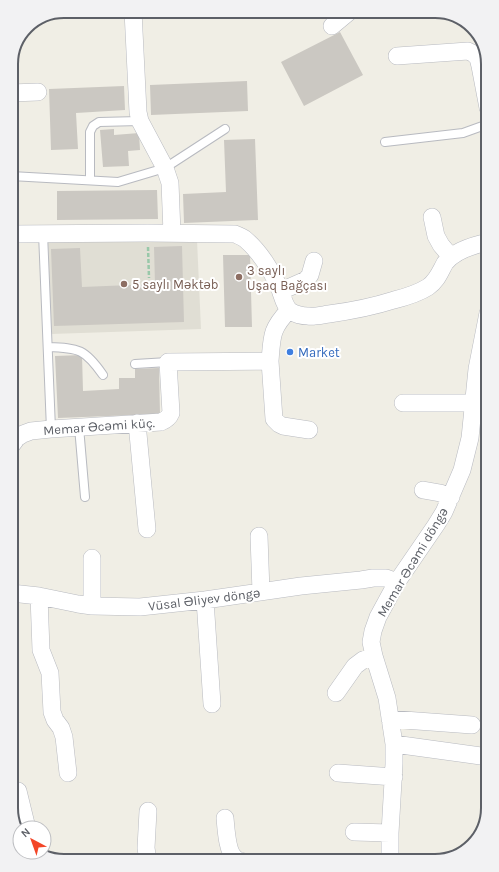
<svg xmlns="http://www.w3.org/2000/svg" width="499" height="872" font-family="Karla,sans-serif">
	<rect width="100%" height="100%" fill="#f0eee5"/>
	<path fill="#e0ded4" d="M48 240H197L201 329 51 334Z"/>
	<path fill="#cbc8c2" d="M340 32 363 75 304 106 281 62Z
		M247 81 248 111 151 115 150 85Z
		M124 86 125 110 76 113 78 149 51 150 49 89Z
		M114 129V135L139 133 140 150 128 151 129 166 103 167 100 130Z
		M255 139 258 220 184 223 183 194 226 192 224 140Z
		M157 190 158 219 57 220V191Z
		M182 246 184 322 54 326 51 249 80 248 82 287 155 284 154 247Z
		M223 255H250L252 327H225Z
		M82 355 83 391 119 389V378H135V369L159 368 160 414 58 418 55 356Z"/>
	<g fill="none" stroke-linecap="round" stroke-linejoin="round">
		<g stroke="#b8bac0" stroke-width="10">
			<path id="lane" d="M385 142 463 133 488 124
				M11 176 118 182 165 168 225 129
				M90 180V132L93 126 99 122 140 121
				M43 233 51 429
				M48 347C79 348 85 349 103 375
				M135 364 168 362
				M79 427 85 497"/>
		</g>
		<g stroke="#b8bac0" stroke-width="18">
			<path id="street" d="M133 11 138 112 140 121 165 168 170 183 172 233
				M332 26 350 11
				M397 56 468 51 474 54 478 58 480 66 488 108
				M11 93 38 92
				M432 217 436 236 441 245 451 257
				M11 234 148 233 235 234C239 236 243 237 246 240 259 251 272 271 279 287 282 294 284 306 290 311 295 314 302 316 308 316 314 317 322 315 329 314 351 311 372 307 394 300 406 297 417 294 428 287 437 281 440 272 445 263 454 251 474 245 488 242
				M281 291 306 280 310 275 314 261
				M270 361 274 419 279 424 283 426 309 430
				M403 403H473
				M137 423 147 529
				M11 446 17 438 23 434 31 431 51 429 161 422C166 420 169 418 171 413L168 362 270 361C272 336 271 329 289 310
				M423 490 440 493 451 497
				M259 536 261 592
				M92 558V606
				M11 593 39 596 78 604 92 606 140 607 205 600 301 586 361 580 373 578H386L397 582
				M39 596 41 650 50 673 52 712 55 720 61 728 64 737 68 773
				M205 600 212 704
				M336 693 355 666 363 660 374 656
				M390 719 472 725
				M394 744 488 757
				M338 773 394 777
				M18 791 27 828
				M225 818C226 828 227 852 235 858 235 859 240 861 241 861
				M354 832 390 833
				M148 861 146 848 148 811
				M390 861V833L394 764V744L387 698 374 656 371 642 373 631 378 617 397 582 436 525 444 512 462 470 470 438 477 369 488 313"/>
		</g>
		<path stroke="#98c8a9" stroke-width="2.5" stroke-dasharray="4 2" stroke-linecap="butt" d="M148 247 149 278"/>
		<use href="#lane" stroke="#fff" stroke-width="8"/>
		<use href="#street" stroke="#fff" stroke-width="17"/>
	</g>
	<g fill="#8d6e63" stroke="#fff" stroke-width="1.5">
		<circle cx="239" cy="277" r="4"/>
		<circle cx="124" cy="284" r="4"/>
	</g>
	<circle fill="#3f7fe0" stroke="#fff" stroke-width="1.5" cx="290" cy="352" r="4"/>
	<g text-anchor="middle" stroke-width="4" stroke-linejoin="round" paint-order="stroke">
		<g font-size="13" fill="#785e54" stroke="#fff" text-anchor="start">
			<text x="247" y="275">3 saylı<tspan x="247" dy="15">Uşaq Bağçası</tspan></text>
			<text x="132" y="289">5 saylı Məktəb</text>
		</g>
		<g font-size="13" fill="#366cbe" stroke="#fff" text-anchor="start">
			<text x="298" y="357">Market</text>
		</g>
		<g font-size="13" fill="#5d6067" stroke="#fff">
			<text transform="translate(99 426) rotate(-4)" y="5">Memar Əcəmi küç.</text>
			<text transform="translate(412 562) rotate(-59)" y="5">Memar Əcəmi döngə</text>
			<text transform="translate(204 599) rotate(-7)" y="5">Vüsal Əliyev döngə</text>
		</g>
	</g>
	<path d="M0 0H499V872H0ZM64 18H435A46 46 0 0 1 481 64V808A46 46 0 0 1 435 854H64A46 46 0 0 1 18 808V64A46 46 0 0 1 64 18Z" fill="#f2f2f3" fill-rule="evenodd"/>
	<path fill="none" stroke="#5d6067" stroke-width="2" d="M64 18H435A46 46 0 0 1 481 64V808A46 46 0 0 1 435 854H64A46 46 0 0 1 18 808V64A46 46 0 0 1 64 18Z"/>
	<g transform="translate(32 840) rotate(319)"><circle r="19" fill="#ffffff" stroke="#bebfc2"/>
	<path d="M0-3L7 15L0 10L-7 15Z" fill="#f34628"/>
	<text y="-6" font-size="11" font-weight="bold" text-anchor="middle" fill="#5d6067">N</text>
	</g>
</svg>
